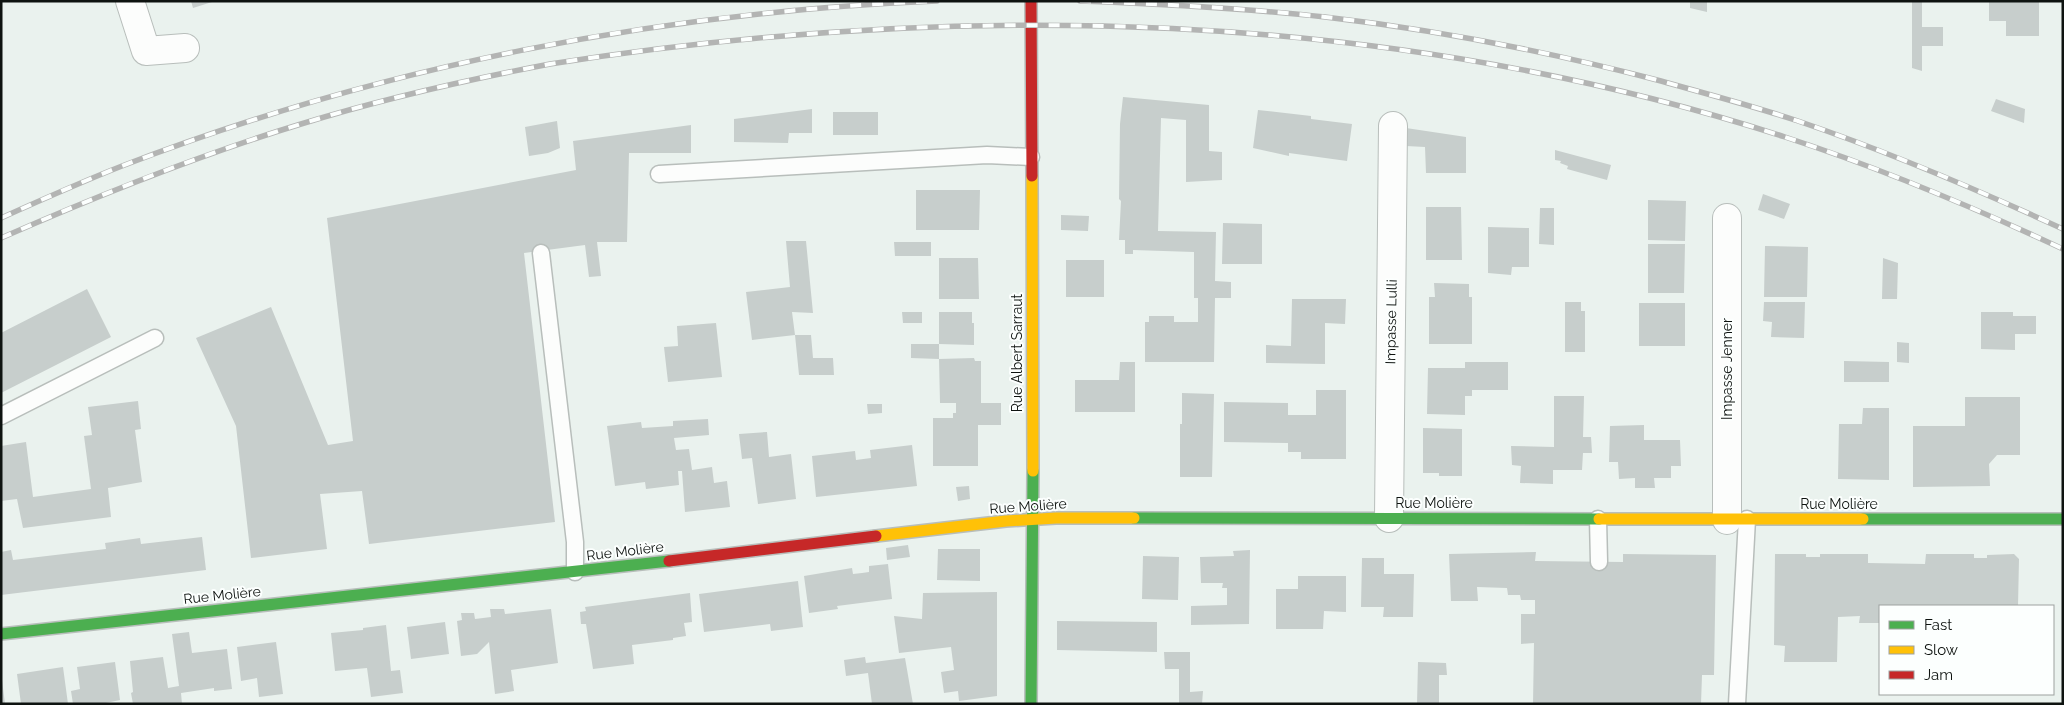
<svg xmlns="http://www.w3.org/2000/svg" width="2064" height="705" font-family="Raleway,sans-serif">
	<rect width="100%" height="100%" fill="#eaf2ee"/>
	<path fill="#c7cecc" d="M191 1H212V2L193 8Z
		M1690 1H1707V12L1690 8Z
		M1912 1H1922V27H1943V46H1922V71L1912 68Z
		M1989 1H2039V36H2006V21H1989Z
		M1123 97 1209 105V151L1222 152V180L1186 182V120L1161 118 1158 231 1216 232 1215 281 1231 282V298H1215L1214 362H1145V322H1149V316H1174V322H1198V298H1194V252L1133 250V254H1125V240H1119L1121 201 1119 199 1120 124Z
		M1996 99 2025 109 2024 123 1991 111Z
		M812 109V133H789L788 143 734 142V119Z
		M1258 110 1311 116V119L1352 124 1347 161 1289 153V156L1253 148Z
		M833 112H878V135H833Z
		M557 121 560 148 548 153 529 156 525 127Z
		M691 125V153H629L627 242H597L601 276 589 277 585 245 524 253 555 522 369 544 362 491 320 494 327 549 251 558 236 426 196 338 271 307 328 445 353 441 327 218 576 170 573 141Z
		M1406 128 1466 137V173H1426L1425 147 1406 146Z
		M1555 150 1611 165 1607 180 1567 169 1568 166 1560 163 1561 161 1555 160Z
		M916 190H980L979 230H916Z
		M1763 194 1790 204 1784 219 1758 210Z
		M1648 200 1686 201 1685 241 1648 240Z
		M1426 207H1461L1462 260H1426Z
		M1540 208H1554V245L1539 244Z
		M1061 215 1089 216 1088 231 1061 230Z
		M1223 223 1262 224V264H1222Z
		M1488 227 1529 228V267H1512L1511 275 1488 273Z
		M786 241H806L813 313 792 312 795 335 752 340 746 292 790 287Z
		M894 242H931V256H895Z
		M1648 244H1685L1684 293H1648Z
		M1765 246 1808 247 1807 297H1764Z
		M939 258H978L979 299H939Z
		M1883 258 1898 263 1897 299H1882Z
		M1066 260H1104V297H1066Z
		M1434 283 1469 284V297H1472V344H1429V297H1435Z
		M87 289 111 337 1 393V333Z
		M1292 299H1346L1345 324 1325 323V364L1266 363V345L1291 346Z
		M1565 302H1581V311H1585V352H1565Z
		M1764 302H1805L1804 338 1771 337 1772 322 1763 321Z
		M1639 303H1685V346H1639Z
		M902 312H922V323H903Z
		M939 312H972V323H974V345L939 344V359L911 358V344H939Z
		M1981 312H2013V316H2036V334H2015V350L1981 349Z
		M716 323 722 377 668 382 664 347 678 346 677 326Z
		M795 335H811L813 358H833L834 375H799Z
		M1897 342 1909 343V363L1897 362Z
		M974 358 975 361H981V403H1001V425H978V466H933V418H953V413H956V403H940L939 359Z
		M1844 361 1889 362V382H1844Z
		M1120 362H1135V412H1075V380H1119Z
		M1465 362H1508V390H1472V396H1465V415L1427 414 1428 368H1465Z
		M1316 390H1346V459H1301V452H1288V443L1224 442V402L1288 403V415H1316Z
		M1182 393 1214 394 1212 477H1180V424H1182Z
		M1554 396H1584L1583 437H1591L1592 453H1583L1582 470H1553V484L1520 483 1521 466 1512 465 1511 446 1554 447Z
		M1965 397H2020V455H1997L1989 464 1990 486 1913 487V426H1965Z
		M138 401 141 429 135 430 142 482 108 488 111 517 23 528 17 499 1 501V446L26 442 33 497 91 489 84 436 92 435 88 407Z
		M867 404H882V413L868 414Z
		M1863 408H1889V480L1838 479 1839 424H1862Z
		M708 419 709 435 674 438 676 450 689 449 692 470 712 467 714 483 727 481 730 507 685 512 682 471H678L679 485 646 489 645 482 615 486 607 426 641 422 642 428 673 426V421Z
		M1644 425V440H1680L1681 466H1671V478H1654L1655 488H1635V478L1619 479 1618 462H1609L1610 426Z
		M1423 428 1462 429V476H1439V473H1423Z
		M767 432 769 457 791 454 796 499 758 504 752 458 742 459 739 434Z
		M912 445 917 486 816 497 812 456 855 451 856 460 871 458 870 450Z
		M969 486 970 499 958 501 956 487Z
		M202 537 206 570 1 595V552L11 550 13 560 106 549 105 543 140 538 141 544Z
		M908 545 910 557 887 560 886 548Z
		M938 549H980V581L937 580Z
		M1250 550 1249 624 1191 625V606L1227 605V588H1222L1223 583H1201L1200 557 1234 556 1233 551Z
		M1536 552 1535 561 1623 562V554L1716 555 1714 675H1702L1701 704H1533L1534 643 1521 644V614H1535V600H1521L1520 595H1508L1507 588 1477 587 1478 601H1451L1449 554Z
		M1775 554H1806V557H1820V554H1868V563L1925 564 1926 554H1974V558H1987V555L2014 554 2019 559 2018 606H1880V623H1859L1860 616 1838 617 1837 662H1784L1785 646 1774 645Z
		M1143 556 1179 557 1178 600 1142 599Z
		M1362 558H1384V574H1414L1413 617H1383L1384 607H1361Z
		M888 564 892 599 837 606 838 609 809 613 804 576 852 568 853 574 862 573 869 572V566Z
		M1298 576H1346V612L1324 611 1323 629H1276V589H1298Z
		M798 581 803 627 771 631 770 624 704 632 699 594Z
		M997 592V696L959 701 958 691 944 693 941 672 954 670 951 647 899 653 894 616 922 619 923 593Z
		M690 593 692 622 684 623 686 636 673 638V640L632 645 634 664 593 669 586 624H581L580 612 586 611 585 607Z
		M490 609H504L505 614 551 609 558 663 511 670 514 691 495 694 489 642 477 654 461 656 457 621 462 620 461 613H474L475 619 491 617Z
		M1057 621 1157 622V652L1057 650Z
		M445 622 449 654 411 659 407 627Z
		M386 625 391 671 400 670 403 693 371 697 367 668 335 671 331 633 363 630V628Z
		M189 632 192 653 227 649 232 689 214 691V688L181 693 182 704H133L131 693 133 692 130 661 163 657 168 688 179 686 172 634Z
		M276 642 283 694 259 697 257 678 241 681 237 647Z
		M1164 652H1190V692L1203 691 1202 704H1179V669H1165Z
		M865 657 866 663 905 658 913 704H872L868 673 846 676 844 660Z
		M115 662 120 700 101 704H73L71 691 80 689 77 667Z
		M1418 662 1446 663 1447 675H1439V704H1417Z
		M63 667 68 704H21L17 674Z
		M1 680H2L5 704H1Z"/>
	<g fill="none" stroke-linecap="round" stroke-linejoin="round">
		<g stroke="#b8bebb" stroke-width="19">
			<path id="lane" d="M659 174 987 155 1031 157
				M541 253 575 542V572
				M1 416 155 338
				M1598 519 1599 562
				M1737 704 1747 519"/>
		</g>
		<g stroke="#b8bebb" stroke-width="30">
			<path id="street" d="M130 1 146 51 185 48
				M1389 518 1393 126
				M1727 520V218"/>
		</g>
		<g stroke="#b8bebb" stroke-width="14">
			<path id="fast" d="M1134 518 1599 519
				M1863 519H2063
				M1 634 669 561
				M1031 704 1033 471"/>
		</g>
		<g stroke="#b8bebb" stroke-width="14">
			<path id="slow" d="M1032 176 1033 471
				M1599 519H1863
				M876 536 1006 521 1056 518H1134"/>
		</g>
		<g stroke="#b8bebb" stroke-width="14">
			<path id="jam" d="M1031 1 1032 176
				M669 561 876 536"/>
		</g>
		<use href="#lane" stroke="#fcfdfc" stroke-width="16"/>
		<use href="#street" stroke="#fcfdfc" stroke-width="28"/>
		<use href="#fast" stroke="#4caf50" stroke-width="11"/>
		<use href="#slow" stroke="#ffc107" stroke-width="11"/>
		<use href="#jam" stroke="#c62828" stroke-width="11"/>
		<g stroke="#b3b4b3" stroke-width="5.5">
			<path id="rail" d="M1080 1C1162 4 1243 8 1325 17 1438 30 1550 52 1661 81 1707 94 1753 106 1798 121 1889 152 1976 189 2063 229
				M1 218C41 200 81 182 122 166 382 66 659 12 937 1
				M1 238C99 195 199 155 301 124 382 99 466 80 550 64 959 0 1389 9 1785 137 1880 168 1973 207 2063 249"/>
		</g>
		<use href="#rail" stroke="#fcfffe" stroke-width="4" stroke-dasharray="11" stroke-linecap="butt"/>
	</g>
	<g text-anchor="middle" stroke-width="4" stroke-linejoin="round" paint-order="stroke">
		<g font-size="14" fill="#0e1310" stroke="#fcfffe">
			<text transform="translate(1391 322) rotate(-89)" y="5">Impasse Lulli</text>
			<text transform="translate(1017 353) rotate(-90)" y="5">Rue Albert Sarraut</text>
			<text transform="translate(1727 369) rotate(-90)" y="5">Impasse Jenner</text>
			<text x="1434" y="508">Rue Molière</text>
			<text x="1839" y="509">Rue Molière</text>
			<text transform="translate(1028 506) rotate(-4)" y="5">Rue Molière</text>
			<text transform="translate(625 551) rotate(-7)" y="5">Rue Molière</text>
			<text transform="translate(222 595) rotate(-6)" y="5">Rue Molière</text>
		</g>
	</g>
	<rect width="2064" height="705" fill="none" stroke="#0e1310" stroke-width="5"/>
	<rect x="1879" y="605" width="175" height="90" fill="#fcfffe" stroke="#9da19f"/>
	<rect x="1889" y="621" width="25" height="8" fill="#4caf50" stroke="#9da19f"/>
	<text x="1924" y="630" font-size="15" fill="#0e1310">Fast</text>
	<rect x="1889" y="646" width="25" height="8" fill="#ffc107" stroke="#9da19f"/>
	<text x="1924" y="655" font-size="15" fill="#0e1310">Slow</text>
	<rect x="1889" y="671" width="25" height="8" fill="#c62828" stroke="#9da19f"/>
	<text x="1924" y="680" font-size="15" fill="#0e1310">Jam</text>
</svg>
